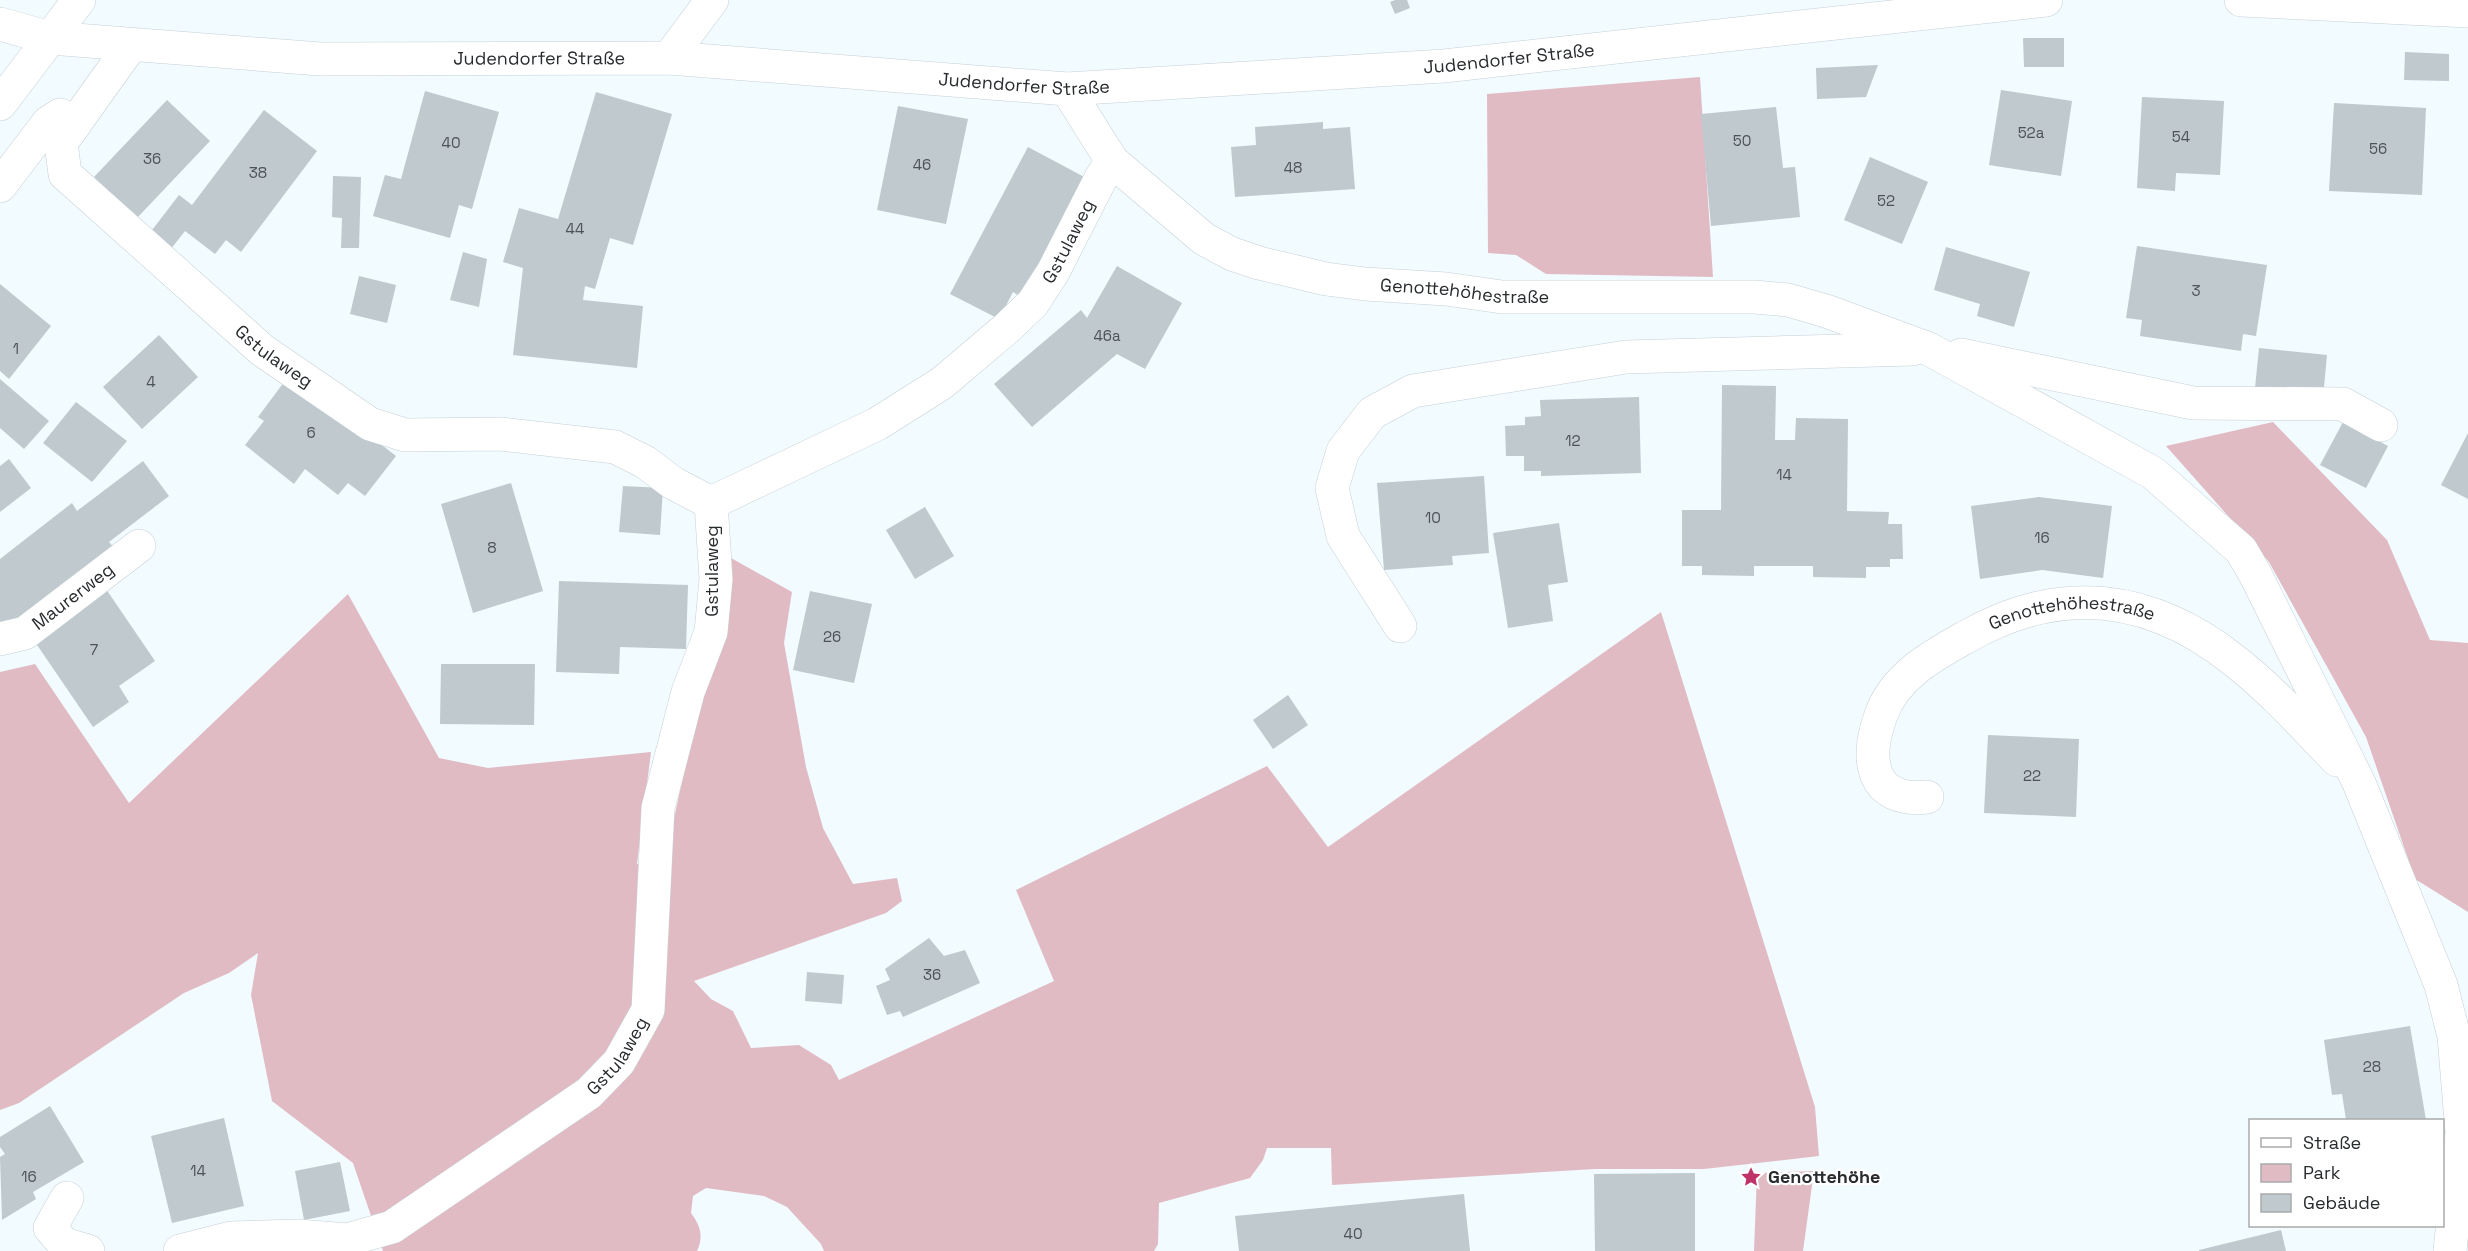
<svg xmlns="http://www.w3.org/2000/svg" width="2468" height="1251" font-family="'Space Grotesk',sans-serif">
	<rect width="100%" height="100%" fill="#f2fbff"/>
	<path fill="#e1bbc4" d="M1700 77 1713 277 1546 274 1516 255 1488 253 1487 94Z
		M2273 422 2387 540 2430 640 2468 643V912L2415 879 2366 737 2269 562 2166 446Z
		M731 558 792 592 784 643 806 767 823 828 853 884 897 878 902 901 886 913 694 981 711 999 733 1011 751 1048 799 1045 831 1065 839 1080 1054 981 1016 890 1267 766 1328 847 1661 612 1815 1107 1819 1156 1704 1169H1595L1332 1185 1331 1148H1267L1263 1160 1250 1178 1159 1203 1158 1244 1154 1251H824L821 1244 787 1207 764 1196 706 1188 693 1196 691 1213C700 1225 704 1236 697 1251H383L353 1163 272 1101 251 995 258 953 229 973 184 993 19 1103 0 1110V672L35 664 129 803 348 594 439 758 488 768 651 752 637 864H664Z
		M1814 1171 1803 1251H1754L1757 1173Z"/>
	<path fill="#bfc9ce" d="M1395 0H1407L1410 8 1395 14 1390 2Z
		M2023 38H2064V67H2024Z
		M2405 52 2449 54V81L2404 80Z
		M1878 65 1866 97 1817 99 1816 68Z
		M2001 90 2072 101 2061 176 1989 165Z
		M425 91 499 112 472 209 459 205 450 238 373 216 385 175 401 179Z
		M596 92 672 114 633 245 610 238 595 289 585 286 583 300 643 306 637 368 513 355 523 268 503 262 519 208 558 219Z
		M2142 97 2224 101 2220 175 2176 173 2175 191 2137 188Z
		M167 100 210 141 137 218 94 177Z
		M2334 103 2426 108 2422 195 2329 191Z
		M898 106 968 119 946 224 877 210Z
		M1776 107 1783 168 1795 167 1800 217 1711 226 1701 114Z
		M264 110 317 151 241 252 226 240 215 254 185 231 170 250 149 234 179 195 192 205Z
		M1323 122V129L1350 127 1355 189 1235 197 1231 147 1256 145 1255 127Z
		M1028 147 1088 179 1024 299 1013 292 999 319 950 294Z
		M1870 157 1928 182 1902 244 1844 220Z
		M333 176 361 177 359 248H341L342 218 332 217Z
		M2137 246 2267 265 2256 336 2243 334 2241 351 2140 336 2142 320 2126 318Z
		M1946 247 2030 272 2014 327 1977 316 1980 304 1934 290Z
		M463 252 487 259 479 307 450 300Z
		M1117 266 1182 303 1145 369 1117 354 1032 427 994 384 1081 310 1087 318Z
		M359 276 396 285 387 323 350 314Z
		M0 284 51 326 9 379 0 371Z
		M159 335 198 377 142 429 103 387Z
		M2259 348 2327 355 2324 387 2255 388Z
		M290 374 396 456 365 496 348 483 338 495 305 469 294 484 245 445 264 421 258 417Z
		M0 379 49 421 24 449 0 428Z
		M1722 385 1776 386 1775 440H1795L1796 418 1848 419 1847 511 1889 512 1888 524H1902L1903 559H1890V567H1866V578L1813 577V566H1754V576L1702 575V566H1682V510H1721Z
		M1639 397 1641 473 1541 476V471H1524V456H1506L1505 426 1525 425V417L1541 416 1540 400Z
		M76 402 127 441 92 482 43 443Z
		M2343 422 2388 446 2366 488 2320 465Z
		M2468 433V499L2441 485Z
		M9 459 31 488 0 512V466Z
		M143 461 169 496 109 542 115 549 3 633 0 629V559L72 503 77 511Z
		M1484 476 1489 553 1452 556 1453 565 1384 570 1377 483Z
		M511 483 543 591 473 613 441 504Z
		M623 486 663 488 660 535 619 532Z
		M2039 497 2112 506 2103 578 2042 570 1980 579 1971 506Z
		M925 507 954 556 915 579 886 530Z
		M1559 523 1568 582 1548 585 1553 621 1508 628 1493 533Z
		M559 581 688 585 686 649 620 647 619 674 556 672Z
		M106 589 155 661 119 686 129 702 93 727 33 639Z
		M810 591 872 604 854 683 793 670Z
		M441 664H535L534 725 440 724Z
		M1288 695 1308 725 1273 749 1253 720Z
		M1988 735 2079 739 2076 817 1984 813Z
		M929 938 944 956 965 950 980 983 903 1017 900 1011 887 1015 876 986 890 980 885 969Z
		M807 972 844 975 842 1004 805 1001Z
		M2410 1026 2426 1120H2346L2342 1094 2332 1095 2324 1040Z
		M50 1106 84 1162 33 1192 36 1199 2 1220 0 1157 5 1154 0 1147V1137Z
		M224 1118 244 1206 172 1223 151 1136Z
		M340 1162 350 1211 304 1220 295 1171Z
		M1695 1173V1251H1595L1594 1174Z
		M1464 1194 1470 1251H1239L1235 1216Z
		M2281 1230 2286 1251H2199V1250Z"/>
	<g fill="none" stroke-linecap="round" stroke-linejoin="round">
		<g stroke="#c6d0d5" stroke-width="34">
			<g id="minor">
				<path d="M2241 0 2468 11"/>
				<path id="s1" d="M0 24 50 38 320 59 669 58 1067 89 1444 66 2046 0"/>
				<path id="s2" d="M131 45 61 143 65 174 262 350 370 424 405 435 501 434 615 447 645 462 673 483 711 503"/>
				<path d="M669 58 712 0"/>
				<path id="s3" d="M1067 89 1112 161 1204 239 1232 254 1259 263 1326 279 1365 284 1446 289 1502 297H1754L1788 300 1826 311 1929 349 2153 473 2241 550 2254 572 2359 783 2441 985 2454 1036 2462 1133 2450 1251"/>
				<path d="M0 186 48 123 60 115 75 124"/>
				<path d="M1961 355 2193 403 2343 404 2381 425"/>
				<path id="s4" d="M711 503 877 424 942 383 1008 327 1033 303 1053 272 1101 178 1112 161"/>
				<path d="M1400 626 1343 536 1332 488 1343 451 1372 413 1413 391 1626 357 1913 349"/>
				<path id="s5" d="M0 639 25 633 139 546"/>
				<path id="s6" d="M1927 797C1870 803 1865 759 1881 715 1895 676 1932 656 1966 637 2060 583 2152 594 2236 662 2273 691 2305 727 2337 760"/>
				<path d="M67 1198 50 1228 64 1244 88 1251"/>
				<path id="s7" d="M180 1251 231 1238 299 1236 347 1240 392 1227 589 1093 619 1062 648 1010 658 808 688 692 711 632 716 579 711 503"/>
			</g>
		</g>
		<g stroke="#c6d0d5" stroke-width="34">
			<path id="primary" d="M0 104 79 0"/>
		</g>
		<use href="#minor" stroke="#fff" stroke-width="33"/>
		<use href="#primary" stroke="#fff" stroke-width="33"/>
	</g>
	<defs>
		<g id="sight-bare" transform="scale(1.62)"><path d="M0-6L1.8-2.2L6-1.7L2.9 1.2L3.7 5.4L0 3.3L-3.7 5.4L-2.9 1.2L-6-1.7L-1.8-2.2Z" fill="#bf3369" stroke="#fff" stroke-width="2.5" paint-order="stroke"/></g>
	</defs>
	<g fill-rule="evenodd">
		<use href="#sight-bare" x="1751" y="1177"/>
	</g>
	<g text-anchor="middle" stroke-width="4.5" stroke-linejoin="round" paint-order="stroke">
		<g font-size="15" fill="#4e5356">
			<text x="2031" y="138">52a</text>
			<text x="2181" y="142">54</text>
			<text x="1742" y="146">50</text>
			<text x="451" y="148">40</text>
			<text x="2378" y="154">56</text>
			<text x="152" y="164">36</text>
			<text x="922" y="170">46</text>
			<text x="1293" y="173">48</text>
			<text x="258" y="178">38</text>
			<text x="1886" y="206">52</text>
			<text x="575" y="234">44</text>
			<text x="2196" y="296">3</text>
			<text x="1107" y="341">46a</text>
			<text x="16" y="354">1</text>
			<text x="151" y="387">4</text>
			<text x="311" y="438">6</text>
			<text x="1573" y="446">12</text>
			<text x="1784" y="480">14</text>
			<text x="1433" y="523">10</text>
			<text x="2042" y="543">16</text>
			<text x="492" y="553">8</text>
			<text x="832" y="642">26</text>
			<text x="94" y="655">7</text>
			<text x="2032" y="781">22</text>
			<text x="932" y="980">36</text>
			<text x="2372" y="1072">28</text>
			<text x="198" y="1176">14</text>
			<text x="29" y="1182">16</text>
			<text x="1353" y="1239">40</text>
		</g>
		<g font-size="18" fill="#282c2e" stroke="#fff">
			<text dy="6" stroke="none"><textPath href="#s1" startOffset="542">Judendorfer Straße</textPath></text>
			<text dy="6" stroke="none"><textPath href="#s1" startOffset="1514">Judendorfer Straße</textPath></text>
			<text dy="6" stroke="none"><textPath href="#s1" startOffset="1028">Judendorfer Straße</textPath></text>
			<text dy="6" stroke="none"><textPath href="#s4" startOffset="453">Gstulaweg</textPath></text>
			<text dy="6" stroke="none"><textPath href="#s3" startOffset="474">Genottehöhestraße</textPath></text>
			<text dy="6" stroke="none"><textPath href="#s2" startOffset="429">Gstulaweg</textPath></text>
			<text transform="translate(712 571) rotate(-90)" y="6">Gstulaweg</text>
			<text dy="6" stroke="none"><textPath href="#s5" startOffset="86">Maurerweg</textPath></text>
			<text dy="6" stroke="none"><textPath href="#s6" startOffset="350">Genottehöhestraße</textPath></text>
			<text dy="6" stroke="none"><textPath href="#s7" startOffset="501">Gstulaweg</textPath></text>
		</g>
		<g font-size="18" font-weight="bold" fill="#282c2e" stroke="#fff" text-anchor="start">
			<text x="1768" y="1183">Genottehöhe</text>
		</g>
	</g>
	<rect x="2249" y="1119" width="195" height="108" fill="#ffffff" stroke="#a9abab" stroke-width="1.5"/>
	<rect x="2261" y="1138" width="30" height="9" fill="#ffffff" stroke="#a9abab" stroke-width="1.5"/>
	<text x="2303" y="1149" font-size="18" fill="#282c2e">Straße</text>
	<rect x="2261" y="1164" width="30" height="18" fill="#e1bbc4" stroke="#a9abab" stroke-width="1.5"/>
	<text x="2303" y="1179" font-size="18" fill="#282c2e">Park</text>
	<rect x="2261" y="1194" width="30" height="18" fill="#bfc9ce" stroke="#a9abab" stroke-width="1.5"/>
	<text x="2303" y="1209" font-size="18" fill="#282c2e">Gebäude</text>
</svg>
